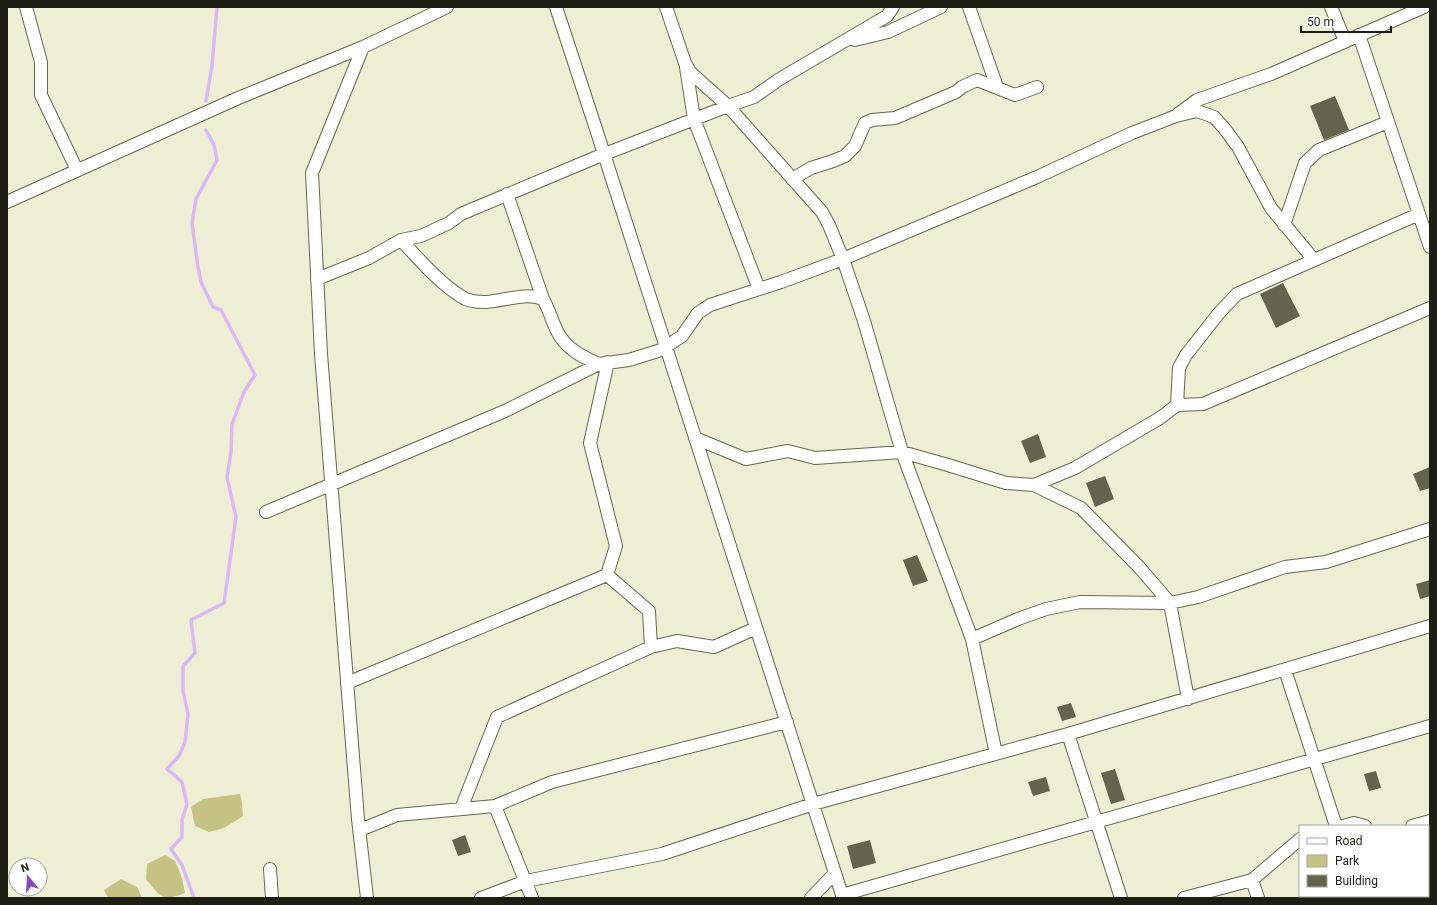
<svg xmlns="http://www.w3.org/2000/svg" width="1437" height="905" font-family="Roboto,sans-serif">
	<rect width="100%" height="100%" fill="#eeeed5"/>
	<path fill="#c5c284" d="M240 794 242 803 243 816 224 828 209 832 195 826 191 807 203 799Z
		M165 855 175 861 182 878 185 893C161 902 161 897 146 879L147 864Z
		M121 879 137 887 142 898H108L104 890Z"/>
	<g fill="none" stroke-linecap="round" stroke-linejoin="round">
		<path stroke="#d9b9f5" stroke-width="3.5" d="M206 101 212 66 217 7
			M194 898 182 865 171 849 182 837V820L187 804 182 782 167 769 179 756 185 742 188 714 183 691V666L195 653 191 620 224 603 236 517 227 477 231 452 232 424 244 392 255 375 221 310 213 307 201 282 198 267 192 223 196 199 217 160 214 145 206 130"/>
	</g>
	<path fill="#64634e" d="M1335 96 1349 130 1324 140 1310 106Z
		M1283 283 1300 316 1276 328 1260 294Z
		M1038 434 1046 457 1030 463 1021 441Z
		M1430 467V488L1420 491 1413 474Z
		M1105 476 1114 499 1095 507 1086 483Z
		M917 555 928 581 913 586 903 560Z
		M1430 580V596L1420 599 1416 584Z
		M1071 703 1076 717 1062 721 1057 707Z
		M1115 769 1125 800 1111 804 1101 773Z
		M1376 771 1381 788 1369 791 1364 774Z
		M1046 777 1050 791 1033 796 1028 782Z
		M465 835 471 852 458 856 452 840Z
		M870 840 876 863 853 869 847 846Z"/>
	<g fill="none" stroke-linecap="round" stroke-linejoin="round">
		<g stroke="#676650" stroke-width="14">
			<path id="street" d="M26 7 41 62V95L77 170
				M556 7 596 129 843 898
				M666 7 685 63 690 72 728 106 822 212 829 225 843 259 864 321 902 452 972 639 996 754
				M969 7 997 87
				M1331 7 1345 41
				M1359 35 1430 247
				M855 40 888 32 941 7
				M363 47 312 173 321 354 358 819 367 898
				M686 67 694 119 759 289
				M1178 114 1197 100 1271 74 1424 7
				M792 179 811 168 833 161 845 156 855 146 865 123 872 120 895 118 956 92 962 87 977 80 1015 95 1037 87
				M507 194 543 299C549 309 552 321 557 331 565 348 582 357 599 364
				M7 202 236 99 363 47 447 7
				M1284 225 1305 163 1319 150 1388 122
				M401 240C419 259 439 283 462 297 467 301 479 302 486 302 505 301 524 292 543 299
				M317 279 369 258 401 240 421 236 449 223 461 214 597 157 728 106 754 97 778 80 887 16 893 7
				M608 362 590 443 616 546 607 575 649 611 651 647
				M1177 405 1179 368 1186 355 1219 313 1237 294 1419 214
				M695 438 746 459 788 451 815 458 902 452 948 465 1006 483 1034 485 1081 508 1139 567 1170 603 1188 699
				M1034 485 1075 468 1160 418 1177 405 1203 404 1430 308
				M266 512 505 411 599 364 629 360 661 350 682 336 698 313 710 305 781 282 843 259 1037 177 1132 133 1176 116 1197 111 1214 117 1224 128 1238 147 1271 208 1314 260
				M972 639 1018 619 1046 609 1080 602 1170 603 1198 597 1285 567 1326 562 1430 529
				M1285 670 1336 826
				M347 683 607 575
				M1068 734 1121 898
				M495 806 532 898
				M461 809 497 717 651 647 677 641 714 647 756 628
				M1343 826 1354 823 1365 826
				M1412 826 1430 821
				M360 830 397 815 495 806 552 782 787 722
				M270 869 272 898
				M1252 880 1258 898
				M842 895 1430 726
				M481 898 526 881 662 854 813 804 1068 734 1430 626
				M811 898 835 873
				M1184 898 1252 880 1300 839"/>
		</g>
		<use href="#street" stroke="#fff" stroke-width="12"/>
	</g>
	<rect width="1437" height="905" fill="none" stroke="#1e1e15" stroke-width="16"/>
	<rect x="1299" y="825" width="130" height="72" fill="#ffffff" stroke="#a5a5a1"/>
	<rect x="1307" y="838" width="20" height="6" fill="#ffffff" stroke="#a5a5a1"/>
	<text x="1335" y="845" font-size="12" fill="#1e1e15">Road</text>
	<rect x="1307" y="855" width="20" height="12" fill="#c5c284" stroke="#a5a5a1"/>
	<text x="1335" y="865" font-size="12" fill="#1e1e15">Park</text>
	<rect x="1307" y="875" width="20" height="12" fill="#64634e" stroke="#a5a5a1"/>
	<text x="1335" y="885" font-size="12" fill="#1e1e15">Building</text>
	<g transform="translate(28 877) rotate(342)"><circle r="19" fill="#ffffff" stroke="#a5a5a1"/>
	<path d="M0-3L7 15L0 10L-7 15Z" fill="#8b47bb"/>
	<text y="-6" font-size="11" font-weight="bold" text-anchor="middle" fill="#1e1e15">N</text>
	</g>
	<path d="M1301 26v6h90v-6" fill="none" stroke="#1e1e15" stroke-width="2"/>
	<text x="1307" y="26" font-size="12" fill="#1e1e15" stroke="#ffffff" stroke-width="3" paint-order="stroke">50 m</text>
</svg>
